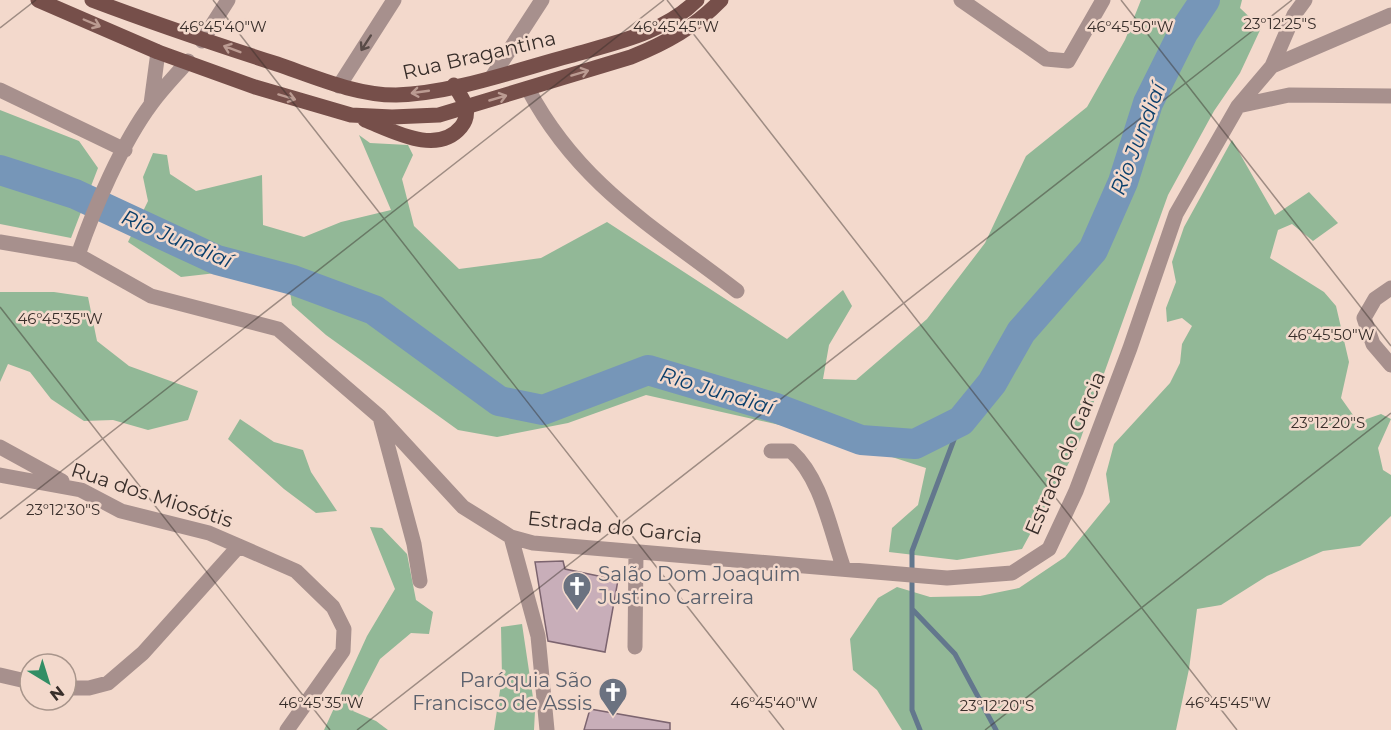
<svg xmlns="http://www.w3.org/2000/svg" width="1391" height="730" font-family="Montserrat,sans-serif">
	<rect width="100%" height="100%" fill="#f3d9cc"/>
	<path fill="#92b897" d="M1141 0H1242L1240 8 1261 28 1240 73 1214 111 1168 195 1078 446 1022 549 957 560 889 552 892 528 918 505 926 468 824 435 646 395 568 423 497 437 458 430 326 335 292 305 286 265 181 277 128 242 148 201 143 177 153 153 167 155 170 174 196 191 262 175 263 225 304 237 341 222 391 210 359 135 370 143 408 145 413 155 402 179 414 226 459 269 541 258 607 222 787 339 843 290 852 306 829 345 823 379 856 380 927 319 985 243 1026 156 1087 107 1125 40Z
		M0 110 79 141 98 168 71 238 0 224Z
		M1232 140 1275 215 1309 192 1338 223 1313 241 1292 224 1278 230 1270 258 1324 292 1336 306 1349 362 1341 398 1358 422 1381 414 1391 419 1378 448 1383 470 1391 475V516L1360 546 1323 551 1267 576 1221 605 1197 609 1189 669 1176 730H902L877 690 853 670 850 639 878 598 897 587 930 597 980 596 1019 588 1065 557 1110 502 1106 474 1114 444 1170 383 1180 363 1182 344 1192 326 1182 318 1167 322 1166 308 1176 282 1172 262 1184 227Z
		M0 292H54L88 297 97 341 129 366 198 391 188 420 148 430 113 420 84 421 51 399 30 372 8 364 0 382Z
		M240 419 274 442 303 450 311 472 337 511 316 513 284 489 228 439Z
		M370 527 382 528 407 554 416 600 433 612 429 634 411 633 380 659 353 711 376 721 388 730H324L367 636 395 589Z
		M522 624 535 711 534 730H494L502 677 501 627Z"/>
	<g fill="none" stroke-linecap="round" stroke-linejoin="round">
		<path stroke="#63778d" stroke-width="5" d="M913 610 955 654 996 730
			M920 730 912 710V551L961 421"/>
		<path stroke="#7696b8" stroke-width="30" d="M0 170 75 194 217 260 293 280 374 310 499 401 543 410 648 370 776 408 861 440 915 444 961 421 992 383 1021 332 1093 250 1123 182 1148 103 1183 33 1205 0"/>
	</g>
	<path fill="#c8aeb9" stroke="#7c646f" stroke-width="1.5" d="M563 561 565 569 618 580 605 652 548 641 535 562Z
		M590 709 670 723V730H584Z"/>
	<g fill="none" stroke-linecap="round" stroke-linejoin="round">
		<path stroke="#a7908d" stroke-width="15" d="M961 0 1046 59 1068 61 1103 0
			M202 41 228 0
			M1272 66 1294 15 1305 0
			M492 77 542 0
			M339 86 394 0
			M528 89C579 185 654 227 737 291
			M0 90 125 150
			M151 104 158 52
			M1238 106 1289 95 1391 96
			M0 242 78 255 151 296 278 329 380 417 463 507 511 537 533 543 947 578 1012 573 1049 549 1076 491 1130 348 1176 214 1238 106 1272 66 1391 15
			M78 255C94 208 122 143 152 103 163 88 176 75 188 61
			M1391 288 1375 299 1364 318 1373 344 1391 365
			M381 421 414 544 420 581
			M0 447 62 481
			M771 451H791C822 479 830 530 844 569
			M0 475 81 490 121 511 209 533 296 571 333 607 344 629 343 651 287 730
			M511 537 538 636 547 730
			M635 647 636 552
			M0 675 30 682
			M66 688H89L108 683 143 653 239 546"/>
		<path stroke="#764f4a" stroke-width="15" d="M38 0 158 52 255 87 351 115 392 117 439 115 631 57C666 43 695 27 721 0
			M92 0C153 23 215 44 277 64 315 77 355 95 396 95 453 93 514 71 569 56 613 43 663 34 697 0
			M365 120C393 131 437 156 461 127 473 112 463 99 454 85"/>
	</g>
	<defs><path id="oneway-shaft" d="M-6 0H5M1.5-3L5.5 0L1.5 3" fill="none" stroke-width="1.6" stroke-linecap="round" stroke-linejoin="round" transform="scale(1.5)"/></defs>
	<g stroke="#bb9b92">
		<use href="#oneway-shaft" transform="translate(92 23) rotate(23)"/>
		<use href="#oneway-shaft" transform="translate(232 49) rotate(-159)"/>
		<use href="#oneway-shaft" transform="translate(580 73) rotate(-17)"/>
		<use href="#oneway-shaft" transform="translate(420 92) rotate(172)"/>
		<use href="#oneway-shaft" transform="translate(287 97) rotate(17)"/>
		<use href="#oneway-shaft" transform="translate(498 98) rotate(-16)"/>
	</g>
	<use stroke="#594b48" href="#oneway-shaft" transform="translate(366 43) rotate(123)"/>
	<path fill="none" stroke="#382e2a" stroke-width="1.5" stroke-opacity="0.45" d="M213 0 784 730M667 0 1237 730M1121 0 1391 346M0 28 36 0M0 307 330 730M0 519 664 0M357 730 1292 0M985 730 1391 413"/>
	<defs>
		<g id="church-pin" transform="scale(1.5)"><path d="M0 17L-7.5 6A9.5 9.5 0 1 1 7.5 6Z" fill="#6b7280" stroke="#f3d9cc"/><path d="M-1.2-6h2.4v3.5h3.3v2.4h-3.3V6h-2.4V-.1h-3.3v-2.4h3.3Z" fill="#fff"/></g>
	</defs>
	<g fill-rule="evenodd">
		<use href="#church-pin" x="577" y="586"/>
		<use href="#church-pin" x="613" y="692"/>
	</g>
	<g text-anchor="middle" stroke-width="5" stroke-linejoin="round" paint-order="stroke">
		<g font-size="20" fill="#382e2a" stroke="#f3d9cc">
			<text transform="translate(479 55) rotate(-13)" y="7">Rua Bragantina</text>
			<text transform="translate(1065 453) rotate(-67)" y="7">Estrada do Garcia</text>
			<text transform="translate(152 495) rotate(18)" y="7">Rua dos Miosótis</text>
			<text transform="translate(615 527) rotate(6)" y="7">Estrada do Garcia</text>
		</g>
		<g font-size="20" fill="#5b616d" stroke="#f3d9cc" text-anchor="start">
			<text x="598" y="581">Salão Dom Joaquim<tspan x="598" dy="23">Justino Carreira</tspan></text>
			<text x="592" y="687" text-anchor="end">Paróquia São<tspan x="592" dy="23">Francisco de Assis</tspan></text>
		</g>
		<g font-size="21" font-style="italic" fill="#0a3f6b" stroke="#f3d9cc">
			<text transform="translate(1138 139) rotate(-69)" y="7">Rio Jundiaí</text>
			<text transform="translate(177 239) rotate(23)" y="7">Rio Jundiaí</text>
			<text transform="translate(717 391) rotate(17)" y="7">Rio Jundiaí</text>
		</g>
	</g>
	<g font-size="15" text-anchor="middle" fill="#382e2a" stroke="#f3d9cc" stroke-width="5" stroke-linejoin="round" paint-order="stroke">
		<text x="1280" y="29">23°12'25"S</text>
		<text x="223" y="32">46°45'40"W</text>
		<text x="676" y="32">46°45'45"W</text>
		<text x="1130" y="32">46°45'50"W</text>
		<text x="60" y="324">46°45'35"W</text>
		<text x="1331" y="340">46°45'50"W</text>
		<text x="1328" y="428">23°12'20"S</text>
		<text x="63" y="515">23°12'30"S</text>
		<text x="321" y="708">46°45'35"W</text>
		<text x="774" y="708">46°45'40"W</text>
		<text x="1228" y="708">46°45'45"W</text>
		<text x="997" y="711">23°12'20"S</text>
	</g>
	<g transform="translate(48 682) rotate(142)"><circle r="28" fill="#f3d9cc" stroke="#a8958b" stroke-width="1.5"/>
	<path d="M0-4.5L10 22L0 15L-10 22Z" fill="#328e65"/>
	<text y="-9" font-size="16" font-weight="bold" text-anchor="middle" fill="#382e2a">N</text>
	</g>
</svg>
